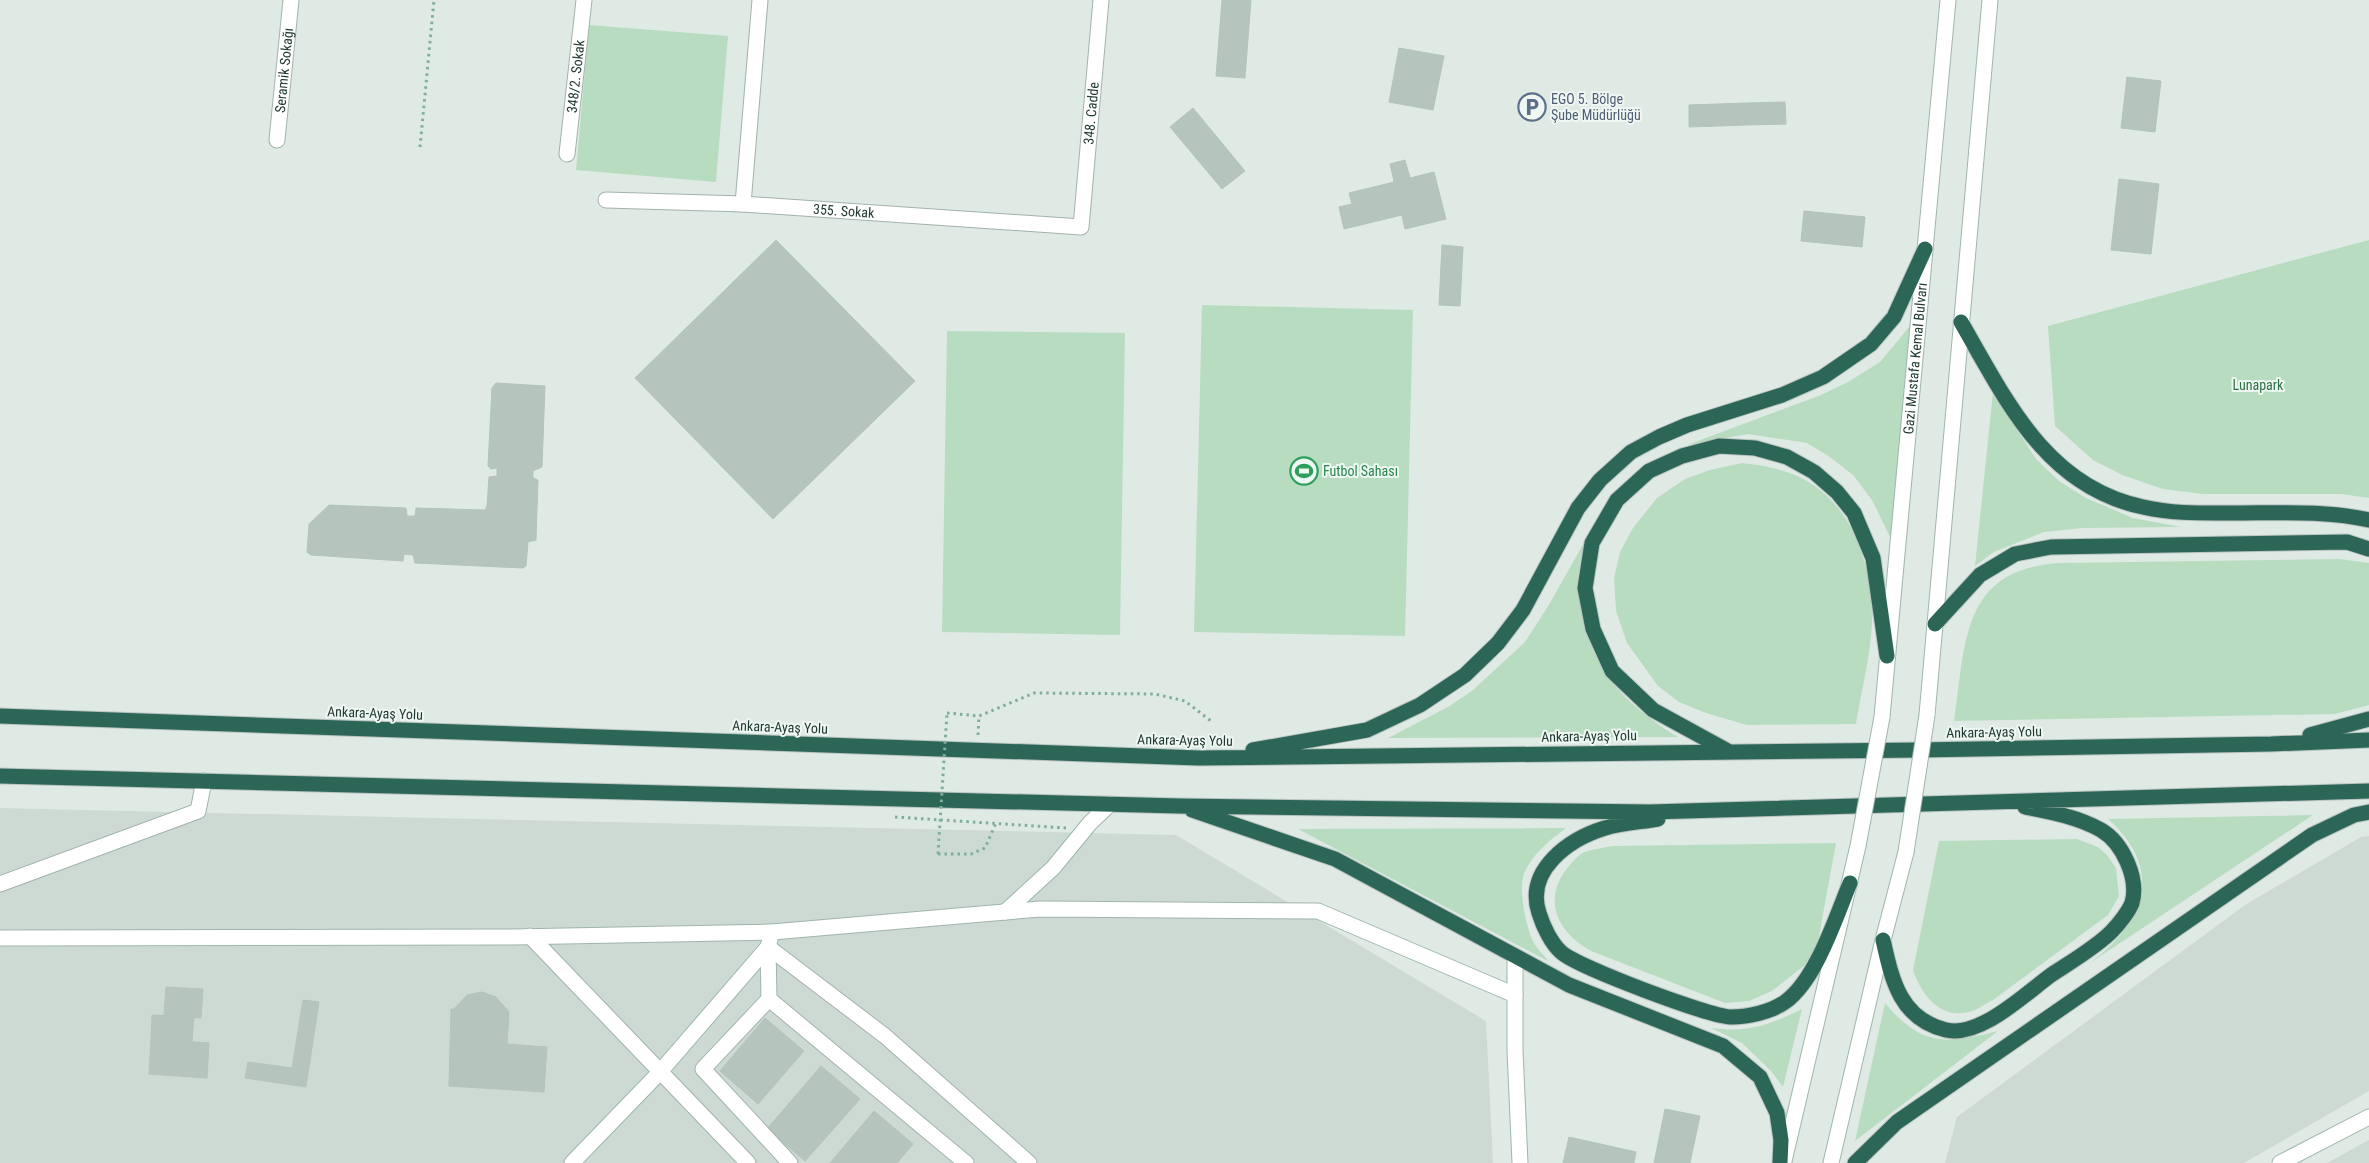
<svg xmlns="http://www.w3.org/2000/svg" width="2369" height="1163" font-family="'Roboto Condensed',sans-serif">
	<rect width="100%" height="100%" fill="#dfeae5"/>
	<path fill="#cddad4" d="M0 808 1176 835 1486 1021 1493 1163H0Z
		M2369 836V1091L2244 1163H1945L1957 1117 2245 905 2361 837Z
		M2369 1140V1163H2327Z"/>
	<path fill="#b8dcc0" d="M589 25 728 36 716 182 576 170Z
		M2369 240V498L2341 494H2203L2163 489 2122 475 2093 460 2055 426 2048 326Z
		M1202 305 1413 310 1405 636 1194 632Z
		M1910 326 1891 539 1872 500 1853 475 1830 457 1807 443 1748 434 1687 445 1821 395 1848 382 1880 362Z
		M947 331 1125 333 1120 635 942 632Z
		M1993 392 2036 459 2059 481 2086 498 2133 518 2181 527 2082 528 2044 532 1994 552 1975 566Z
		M1742 463C1761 465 1779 468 1797 476 1852 500 1873 566 1872 622 1871 653 1861 693 1856 724L1747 725 1706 713 1679 702 1658 686 1627 643 1616 611 1614 578 1620 552 1633 528 1657 498 1685 479 1710 470Z
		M1608 500C1603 515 1595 531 1592 547 1588 568 1583 626 1591 645 1607 686 1641 715 1678 737L1388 738 1448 707 1473 690 1525 642 1550 603Z
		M2340 559 2369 563V705L2335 714 1954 721C1966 644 1960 569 2060 563Z
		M2313 815 2090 963C2104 952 2118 940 2128 925 2155 886 2141 848 2108 819Z
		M1566 828C1549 841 1532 854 1524 874 1518 889 1526 928 1534 943 1537 949 1544 955 1548 961L1298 829Z
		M2077 839 2098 847 2107 855 2116 868 2119 896 2108 915 1993 1000C1986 1003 1979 1009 1972 1011 1941 1021 1922 996 1913 970L1939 841Z
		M1836 843 1817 947 1805 965 1772 991 1749 1001 1725 1003 1591 951C1562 935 1543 906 1563 874 1569 866 1576 856 1585 852 1593 849 1604 848 1612 846Z
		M1885 1003C1922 1047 1946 1044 1998 1031L1855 1141Z
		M1802 1009 1783 1087 1771 1071 1742 1043 1711 1028C1749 1033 1769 1025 1802 1009Z"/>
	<path fill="#b5c5be" stroke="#b2c4bb" d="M1222 0H1251L1245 78 1216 76Z
		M1399 48 1444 56 1433 110 1389 102Z
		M2127 77 2161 81 2155 132 2121 128Z
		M1785 102 1786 124 1747 125 1746 103Z
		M1746 103 1747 125 1689 127V105Z
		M1193 108 1245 171 1222 189 1170 127Z
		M1405 160 1410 178 1434 172 1446 219 1405 229 1390 164Z
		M2119 179 2159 184 2151 254 2111 250Z
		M1394 182 1402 215 1344 229 1339 207 1352 204 1349 193Z
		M1804 211 1865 217 1862 247 1801 241Z
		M776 240 915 381 773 519 635 378Z
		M1442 245 1463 247 1460 306 1439 305Z
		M496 383 545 386 542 467 533 471V478L538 480 536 540 528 542 526 566 523 568 415 563 413 555 404 554 403 561 311 555 307 552 309 524 329 505 406 508 407 516H415L416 508 485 510 487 506 489 477 497 476V468L491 469 488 466 492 388Z
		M166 987 203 989 201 1018 164 1015Z
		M482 992 496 997 509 1012 507 1044 547 1047 544 1092 449 1086 451 1009H454L467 995Z
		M303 1000 319 1002 306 1087 245 1078 248 1062 292 1068Z
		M152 1015 194 1017 192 1042 151 1039Z
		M765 1018 804 1051 758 1104 720 1071Z
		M151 1039 209 1043 207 1078 149 1074Z
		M821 1066 860 1099 805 1161 767 1129Z
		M1665 1109 1700 1116 1690 1163H1654Z
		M874 1111 913 1144 897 1163H830Z
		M1569 1137 1636 1152 1634 1163H1563Z"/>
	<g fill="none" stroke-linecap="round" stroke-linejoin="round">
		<g stroke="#a2b2ac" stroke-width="17">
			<g id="street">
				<path id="s1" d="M277 140 291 0"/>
				<path id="s2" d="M567 154 584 0"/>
				<path id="s3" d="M606 200 743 204 1081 227 1101 0"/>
				<path d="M743 204 760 0"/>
				<path d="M0 884 198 811 204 781"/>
				<path d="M530 936 748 1163"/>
				<path d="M768 947 885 1036 1029 1163"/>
				<path d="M790 1163 703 1069 769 999 966 1163"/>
			</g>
		</g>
		<g stroke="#9eb6ac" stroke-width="17">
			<g id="secondary">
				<path d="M1927 715 1990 0"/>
				<path id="s4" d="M1882 717 1948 0"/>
				<path d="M1005 912 1053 868 1090 823 1110 804"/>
				<path d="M0 938 512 937 772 932"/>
				<path d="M768 947 769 999"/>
				<path d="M1515 956V1051L1520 1163"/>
				<path d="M1784 1161 1858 846"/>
				<path d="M572 1163 659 1073 768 947 772 932 1040 909 1318 911 1515 995"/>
				<path d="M1831 1163 1883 940 1906 852"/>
				<path d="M2280 1163 2369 1117"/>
			</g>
		</g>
		<g stroke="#bcc4c2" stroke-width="17">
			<path id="highway" d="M1961 322C2006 400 2046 487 2143 507 2173 514 2203 513 2233 513 2278 513 2325 510 2369 520
				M1935 624 1980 575 2015 554 2051 547 2347 542 2369 549
				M0 716 1199 758 1919 750 2271 744 2369 740
				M2310 735 2369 719
				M1253 750 1367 730 1420 705 1465 675 1498 643 1523 610 1578 508 1600 480 1631 452 1659 437 1687 425 1782 395 1823 377 1871 344 1894 317 1925 249
				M1726 750 1653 710 1612 671 1593 629 1585 588 1592 543 1617 500 1649 471 1682 456 1719 446 1755 448 1787 457 1814 472 1837 492 1854 513 1873 558 1887 656
				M0 776 1179 806 1650 812 2369 791
				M1192 810 1335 859 1569 985 1723 1046 1760 1077 1777 1113 1781 1140 1780 1163
				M1658 819C1641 822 1622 823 1605 828 1569 839 1525 870 1539 913 1543 926 1551 943 1561 952 1577 967 1708 1016 1731 1017 1748 1017 1771 1012 1785 1002 1816 980 1836 917 1850 883
				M1883 940C1892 980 1900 1019 1946 1030 1980 1038 2025 994 2051 975 2069 963 2098 946 2112 931 2119 924 2129 911 2132 903 2139 879 2123 843 2101 830 2078 817 2051 812 2025 807
				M1855 1163 1897 1122 2312 835 2354 815 2369 812"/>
		</g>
		<path stroke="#80ae9d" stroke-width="3" stroke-dasharray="2.5 4" stroke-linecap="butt" d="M420 147 434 0
			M947 713 979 716 1034 693 1155 694 1185 701 1211 721
			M978 735 979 716
			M895 817 1066 828
			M938 854H971L985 848 996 823"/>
		<use href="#street" stroke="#fff" stroke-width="15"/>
		<use href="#secondary" stroke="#fff" stroke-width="15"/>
		<use href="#highway" stroke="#2c6657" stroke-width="15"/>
		<g stroke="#9eb6ac" stroke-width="17" stroke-linecap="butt">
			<path id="secondary-bridge" d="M1858 846 1882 717
				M1906 852 1927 715"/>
		</g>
		<path stroke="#80ae9d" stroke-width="3" stroke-dasharray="2.5 4" stroke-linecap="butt" d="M938 854 947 713"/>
		<use href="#secondary-bridge" stroke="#fff" stroke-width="15"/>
	</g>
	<defs>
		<g id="parking-ring" transform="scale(1.4375)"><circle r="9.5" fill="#eff7f3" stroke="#5c6f8a" stroke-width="1.5"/><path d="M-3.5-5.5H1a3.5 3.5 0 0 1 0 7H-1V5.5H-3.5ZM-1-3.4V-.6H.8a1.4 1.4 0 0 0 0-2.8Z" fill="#5c6f8a"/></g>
		<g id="stadium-ring" transform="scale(1.4375)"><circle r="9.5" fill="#eff7f3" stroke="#2e9e5b" stroke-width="1.5"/><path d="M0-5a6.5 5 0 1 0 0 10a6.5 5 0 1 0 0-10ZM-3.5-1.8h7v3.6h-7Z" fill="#2e9e5b"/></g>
	</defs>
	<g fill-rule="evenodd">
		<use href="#parking-ring" x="1532" y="107"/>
		<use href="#stadium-ring" x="1304" y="471"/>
	</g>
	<g text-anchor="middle" stroke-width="4" stroke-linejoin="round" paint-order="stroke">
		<g font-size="14" fill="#203a32" stroke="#eff7f3">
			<text dy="5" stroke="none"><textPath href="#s1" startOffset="70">Seramik Sokağı</textPath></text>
			<text dy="5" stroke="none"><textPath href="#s2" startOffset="78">348/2. Sokak</textPath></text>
			<text dy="5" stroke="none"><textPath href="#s3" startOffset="590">348. Cadde</textPath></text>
			<text dy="5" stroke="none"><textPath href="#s3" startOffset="238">355. Sokak</textPath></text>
			<text dy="5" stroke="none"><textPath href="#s4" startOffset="360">Gazi Mustafa Kemal Bulvarı</textPath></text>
			<text transform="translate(375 713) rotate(2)" y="5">Ankara-Ayaş Yolu</text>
			<text transform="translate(780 727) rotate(2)" y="5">Ankara-Ayaş Yolu</text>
			<text transform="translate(1994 732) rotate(-1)" y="5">Ankara-Ayaş Yolu</text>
			<text transform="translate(1589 736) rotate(-1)" y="5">Ankara-Ayaş Yolu</text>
			<text transform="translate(1185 740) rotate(1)" y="5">Ankara-Ayaş Yolu</text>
		</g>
		<g font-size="14" fill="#4e5e75" stroke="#eff7f3" text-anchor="start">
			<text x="1551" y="104">EGO 5. Bölge<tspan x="1551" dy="16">Şube Müdürlüğü</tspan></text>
		</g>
		<g font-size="14" fill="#2b7042" stroke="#eff7f3">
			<text x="2258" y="390">Lunapark</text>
		</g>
		<g font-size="14" fill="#27864d" stroke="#eff7f3" text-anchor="start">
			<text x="1323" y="476">Futbol Sahası</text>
		</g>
	</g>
</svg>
